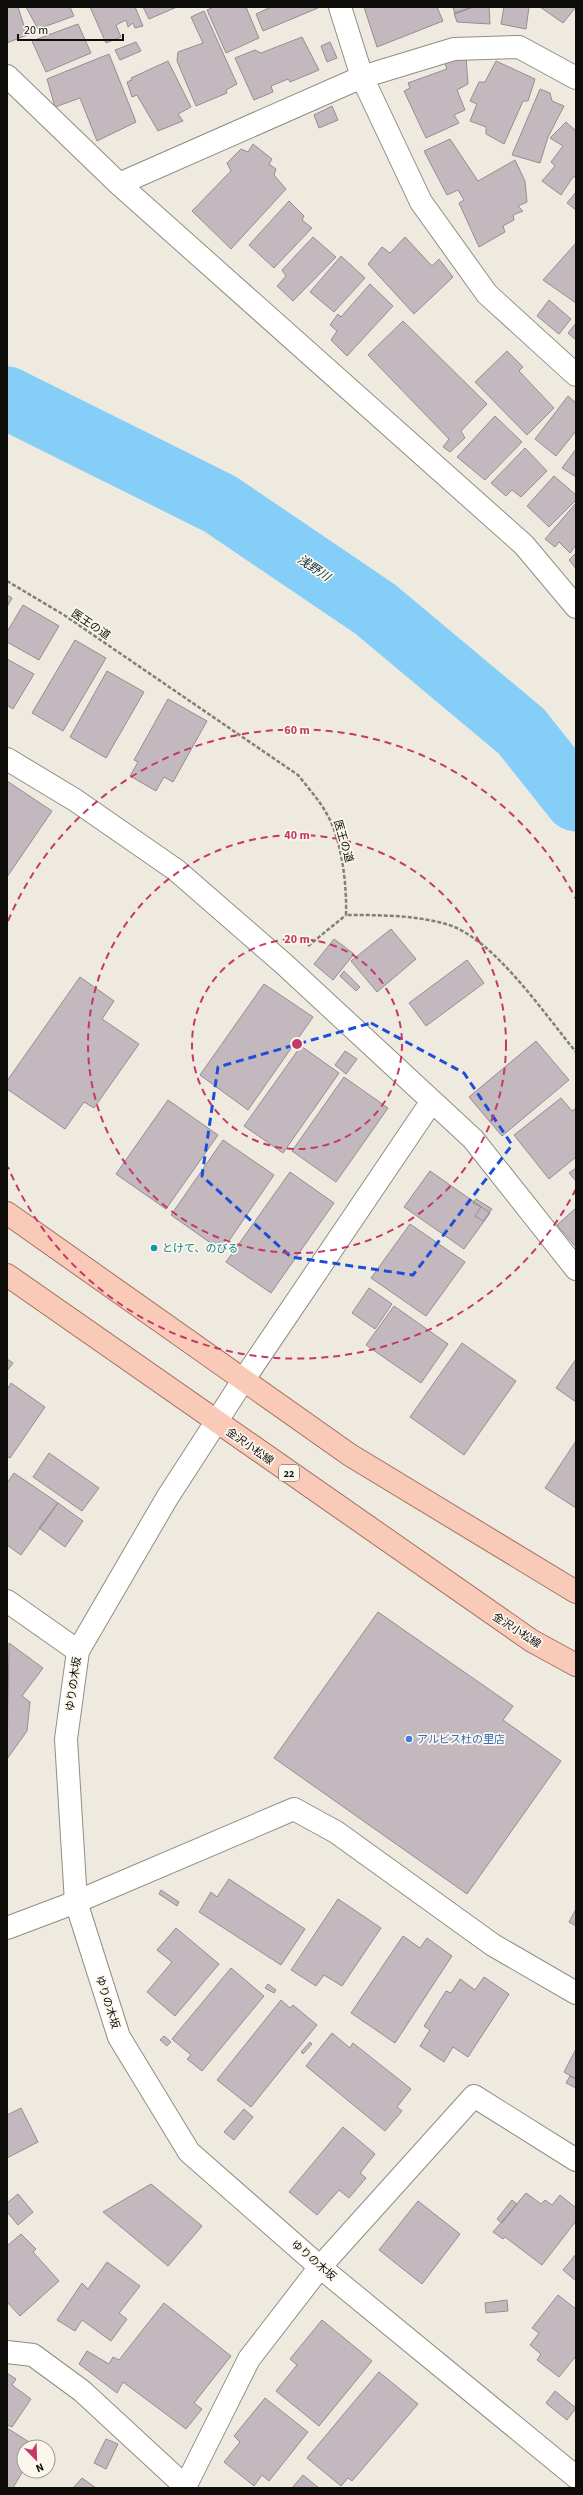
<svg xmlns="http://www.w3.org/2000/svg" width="583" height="2495" font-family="'Source Sans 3','Noto Sans JP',sans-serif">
	<rect width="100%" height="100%" fill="#eeeae0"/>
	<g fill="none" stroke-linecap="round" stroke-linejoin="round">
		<path stroke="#85cef7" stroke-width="63" d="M7 398 220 504 375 609 521 731 576 800"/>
	</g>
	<path fill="#c2b8be" stroke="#968d93" d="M7 7H18L27 35 7 43Z
		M26 7H70L74 16 38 29Z
		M90 7H135L143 26 135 28 133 23 128 27 126 20 116 25 121 37 106 43Z
		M143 7H177L149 19Z
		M214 7H246L259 38 226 53 207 10Z
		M271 7H318V8L263 31 256 14Z
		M364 7H437L443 21 377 47Z
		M453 7H473L455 14Z
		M473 7H489L490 24 457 22 454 13Z
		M504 7H529L526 29 501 24Z
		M540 7H576L563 23Z
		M204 11 237 84 226 90 227 93 196 106 177 61 178 52 203 43 191 17Z
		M78 24 91 53 46 72 32 41Z
		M302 37 319 70 290 82 288 79 271 86 273 92 254 100 235 58 255 50 261 53Z
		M136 42 141 51 120 60 115 50Z
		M330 42 337 58 327 62 321 46Z
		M109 54 136 122 97 141 80 98 55 107 47 79Z
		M466 57 468 84 457 90 465 110 454 115 459 123 426 138 404 91 410 88 408 83 447 69 444 61Z
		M168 61 191 107 178 114 183 121 158 131 137 95 132 97 127 82 132 80 131 78Z
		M496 61 535 79 528 101H523L504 144 486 134V127L470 121 477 104 470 101 479 82H485Z
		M540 89 550 93 552 101 564 106 548 137 540 163 512 155Z
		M332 106 338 120 319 128 314 115Z
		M566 122 576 131V177H573L561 195 542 181 555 166 551 162 563 146 550 138Z
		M450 139 478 181 515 160 525 181 527 202 518 206 523 211 513 215 514 220 503 226 505 232 479 247 459 203 464 200 458 190 447 195 424 151Z
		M253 144 272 159 269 164 276 169 274 175 286 189 231 249 192 211 231 171 227 163 241 149 248 152Z
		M576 192V210L567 203Z
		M289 201 304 216 302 220 312 228 274 268 249 245Z
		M313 237 336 257 293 301 277 286 286 276 282 270Z
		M405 237 432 266 439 259 453 277 414 314 368 264 382 247 390 253Z
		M576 243V303L543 280Z
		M341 256 365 278 334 312 310 292Z
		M370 284 393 306 347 356 331 340 337 331 330 325 338 314 341 317Z
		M549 300 571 319 559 334 537 316Z
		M403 321 487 404 461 431 465 438 450 452 443 447 449 439 368 355Z
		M576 323V340L568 333Z
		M507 351 523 367 519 371 554 408 527 435 475 382Z
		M568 396 576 403V431L556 456 535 439Z
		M495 416 522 442 485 480 457 457Z
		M525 448 547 471 521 497 512 490 506 496 491 483Z
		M576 449V477L562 468Z
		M554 476 576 495V500L549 527 527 506Z
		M576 503V545L570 553 559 542 555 547 545 539Z
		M576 553V569L569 560Z
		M7 595 12 598 7 607Z
		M23 605 59 626 39 660 7 642V632Z
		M75 640 106 658 63 731 32 713Z
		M7 659 34 674 13 709 7 705Z
		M107 671 144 692 106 758 70 737Z
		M168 699 207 721 173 782 164 777 156 791 130 776 138 762 134 760Z
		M7 781 52 811 7 877Z
		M391 929 416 959 377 992 351 961Z
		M334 939 354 954 333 980 314 964Z
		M467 960 484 983 426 1026 409 1003Z
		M344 971 360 987 356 991 340 976Z
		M80 977 114 1001 102 1019 139 1044 94 1108 84 1102 65 1129 7 1089V1081Z
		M264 984 313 1017 248 1110 200 1075Z
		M536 1041 569 1080 502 1136 469 1097Z
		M301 1046 339 1073 283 1153 244 1126Z
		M345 1051 357 1059 346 1074 335 1065Z
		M344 1077 388 1108 336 1182 292 1151Z
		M561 1098 572 1111 576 1108V1157L549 1179 514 1135Z
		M168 1100 218 1135 166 1209 116 1174Z
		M223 1140 274 1175 222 1251 171 1215Z
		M576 1168V1181L569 1173Z
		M430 1171 490 1213 464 1249 404 1207Z
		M290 1172 334 1203 271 1293 226 1262Z
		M476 1199 492 1209 483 1221 475 1216 481 1207 473 1203Z
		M576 1208V1247L557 1225Z
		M410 1224 465 1262 426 1316 371 1278Z
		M369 1288 392 1304 375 1329 352 1313Z
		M394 1306 448 1344 421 1383 366 1345Z
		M462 1343 516 1381 464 1455 410 1417Z
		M7 1359 13 1363 7 1371Z
		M576 1359V1402L556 1388Z
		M11 1383 45 1407 10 1458 7 1456V1390Z
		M576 1441V1508L545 1488Z
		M49 1453 99 1488 82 1511 33 1477Z
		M14 1473 58 1503 21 1555 7 1545V1483Z
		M58 1503 83 1521 65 1547 39 1528Z
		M378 1612 513 1706 503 1720 561 1761 467 1894 274 1758Z
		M9 1643 43 1668 22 1696 30 1702 27 1731 7 1759Z
		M229 1879 305 1929 281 1965 199 1912 211 1892 217 1897Z
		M161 1890 179 1902 177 1906 159 1894Z
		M338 1899 381 1928 342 1986 324 1975 316 1986 291 1970Z
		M576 1909V1926L569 1922Z
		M176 1928 219 1964 175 2016 147 1992 172 1962 157 1950Z
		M403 1936 420 1948 427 1938 452 1956 395 2043 351 2013Z
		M231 1968 264 1996 202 2071 187 2059 191 2055 172 2039Z
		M484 1977 509 1994 468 2057 453 2047 444 2062 420 2046 430 2030 424 2026 446 1991 451 1993 460 1979 475 1990Z
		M268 1984 276 1990 274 1993 265 1988Z
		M281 2000 290 2008 293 2005 317 2025 251 2107 217 2080Z
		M332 2033 350 2048 353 2043 411 2089 397 2107 402 2111 385 2131 306 2066Z
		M164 2036 171 2042 167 2046 160 2040Z
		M310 2042 312 2044 303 2054 301 2052Z
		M576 2049V2079L564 2072Z
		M570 2076 576 2079V2088L566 2083Z
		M21 2108 38 2142 7 2158V2115Z
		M244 2109 253 2117 234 2140 224 2132Z
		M343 2127 375 2154 360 2173 366 2178 349 2198 339 2190 317 2215 289 2192Z
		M151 2184 202 2226 168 2266 103 2212Z
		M526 2193 541 2204 545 2200 552 2205 560 2195 576 2208V2221L542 2265 505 2237 503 2239 493 2232Z
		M18 2194 33 2212 18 2225 7 2212V2203Z
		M512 2200 517 2204 502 2223 497 2219Z
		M418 2201 460 2234 422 2284 379 2250Z
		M21 2234 36 2249 33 2252 59 2281 20 2316 7 2302V2246Z
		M576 2254V2281L563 2270Z
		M107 2262 140 2286 119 2313 127 2319 111 2341 82 2320 75 2331 57 2320 82 2283 88 2289Z
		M558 2295 576 2309V2356L559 2377 537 2360 541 2354 530 2345 539 2333 532 2328Z
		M507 2300 508 2311 486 2313 485 2303Z
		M164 2303 231 2356 194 2403 202 2409 186 2429 123 2382 117 2393 79 2364 87 2351 109 2364 113 2357 119 2360Z
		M322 2320 372 2361 319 2426 276 2391 297 2365 290 2359Z
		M379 2372 418 2404 352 2481 348 2478 341 2486 307 2458Z
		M7 2373 16 2379 12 2385 31 2399 12 2427 7 2425Z
		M555 2391 576 2408 567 2420 546 2403Z
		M265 2398 308 2432 269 2481 262 2475 254 2486 224 2462 240 2442 234 2436Z
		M7 2428 37 2447H24V2469L13 2488H7Z
		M106 2439 118 2444 106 2469 94 2463Z
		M303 2475 319 2488H292Z
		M82 2478 96 2488H73Z"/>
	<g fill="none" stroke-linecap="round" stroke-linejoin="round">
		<g stroke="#908d83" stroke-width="24">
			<path id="minor" d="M340 7 362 77 421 202 487 294 576 375
				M7 76 119 184 524 545 576 607
				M119 184 362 77 454 49 519 47 576 78
				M7 759 75 800 176 870 284 964 432 1101
				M244 1379 432 1101 473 1139 576 1269
				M7 1601 78 1651
				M7 1928 76 1902 294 1809 336 1832 493 1945 576 1993
				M7 2352 33 2355 82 2391 187 2488
				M186 2485 249 2359 320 2267 474 2096 576 2160"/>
		</g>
		<g stroke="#908d83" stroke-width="24">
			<path id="tertiary" d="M244 1379 167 1498 78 1651 66 1739 76 1902 119 2037 189 2152 320 2267 576 2477"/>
		</g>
		<g stroke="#a4715d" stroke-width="24">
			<path id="primary" d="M7 1213 350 1455 576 1592
				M7 1275 532 1641 576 1665"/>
		</g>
		<path stroke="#827f79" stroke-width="2.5" stroke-dasharray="4 2" stroke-linecap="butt" d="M7 581 64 615 298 775C309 789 321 802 329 818 342 843 347 886 346 915 379 915 414 915 446 924 493 937 545 1015 576 1052
			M308 946 346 915"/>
		<use href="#minor" stroke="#fff" stroke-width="22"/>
		<use href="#tertiary" stroke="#fff" stroke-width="22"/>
		<use href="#primary" stroke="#f9cab8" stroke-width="22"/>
	</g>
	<path fill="none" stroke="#1d4ed8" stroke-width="3" stroke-dasharray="8 5" stroke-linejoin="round" d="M371 1023 464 1073 512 1145 413 1275 291 1257 202 1176 218 1067Z"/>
	<g fill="none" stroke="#c53868" stroke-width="2" stroke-dasharray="7 5">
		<circle cx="297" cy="1044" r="105"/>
		<circle cx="297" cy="1044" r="209"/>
		<path d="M576 1189A314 314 0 0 1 8 1167M8 921A314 314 0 0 1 576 899"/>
	</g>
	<circle fill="#0f9aa8" stroke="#fbf7ed" stroke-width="1.5" cx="154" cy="1248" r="4"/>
	<circle fill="#3f7fe0" stroke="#fbf7ed" stroke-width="1.5" cx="409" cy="1739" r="4"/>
	<g text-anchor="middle" stroke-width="3.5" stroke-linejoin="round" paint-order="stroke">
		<rect fill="#fbf7ed" stroke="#55534e" stroke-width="1" x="279" y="1465" width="20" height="16" rx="3"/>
		<g font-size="10" font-weight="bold" fill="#0e0d0a">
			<text x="289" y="1477">22</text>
		</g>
		<g font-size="11" fill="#0e0d0a" stroke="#fbf7ed">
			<text transform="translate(91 624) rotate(34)" y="4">医王の道</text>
			<text transform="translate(344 841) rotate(74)" y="4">医王の道</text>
			<text transform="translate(250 1446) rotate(35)" y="4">金沢小松線</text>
			<text transform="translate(517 1630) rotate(33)" y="4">金沢小松線</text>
			<text transform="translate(73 1684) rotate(-82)" y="4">ゆりの木坂</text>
			<text transform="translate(108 2002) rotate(72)" y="4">ゆりの木坂</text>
			<text transform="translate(314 2260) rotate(41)" y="4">ゆりの木坂</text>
		</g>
		<g font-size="11" fill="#0d838f" stroke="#fbf7ed" text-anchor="start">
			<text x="162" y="1252">とけて、のびる</text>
		</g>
		<g font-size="11" fill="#366cbe" stroke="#fbf7ed" text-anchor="start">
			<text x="417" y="1743">アルビス杜の里店</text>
		</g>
		<g font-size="12" font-style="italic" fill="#0c2e3f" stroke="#fbf7ed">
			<text transform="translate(314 568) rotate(34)" y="4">浅野川</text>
		</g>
	</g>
	<circle cx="297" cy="1044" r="6" fill="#c53868" stroke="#fbf7ed" stroke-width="2"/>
	<g font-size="12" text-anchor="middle" font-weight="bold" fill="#c53868" stroke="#fbf7ed" stroke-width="3.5" stroke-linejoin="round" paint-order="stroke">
		<text x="297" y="734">60 m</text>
		<text x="297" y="839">40 m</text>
		<text x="297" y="943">20 m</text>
	</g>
	<rect width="583" height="2495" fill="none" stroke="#0e0d0a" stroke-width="16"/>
	<g transform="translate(36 2459) rotate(157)"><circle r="19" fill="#fbf7ed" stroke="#9c9992"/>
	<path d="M0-3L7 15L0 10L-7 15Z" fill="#c53868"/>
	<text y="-6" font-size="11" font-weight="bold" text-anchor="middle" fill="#0e0d0a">N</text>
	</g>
	<path d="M18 34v6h105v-6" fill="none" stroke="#0e0d0a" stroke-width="2"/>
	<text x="24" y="34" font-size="12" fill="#0e0d0a" stroke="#fbf7ed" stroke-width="3" paint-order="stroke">20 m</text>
</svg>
